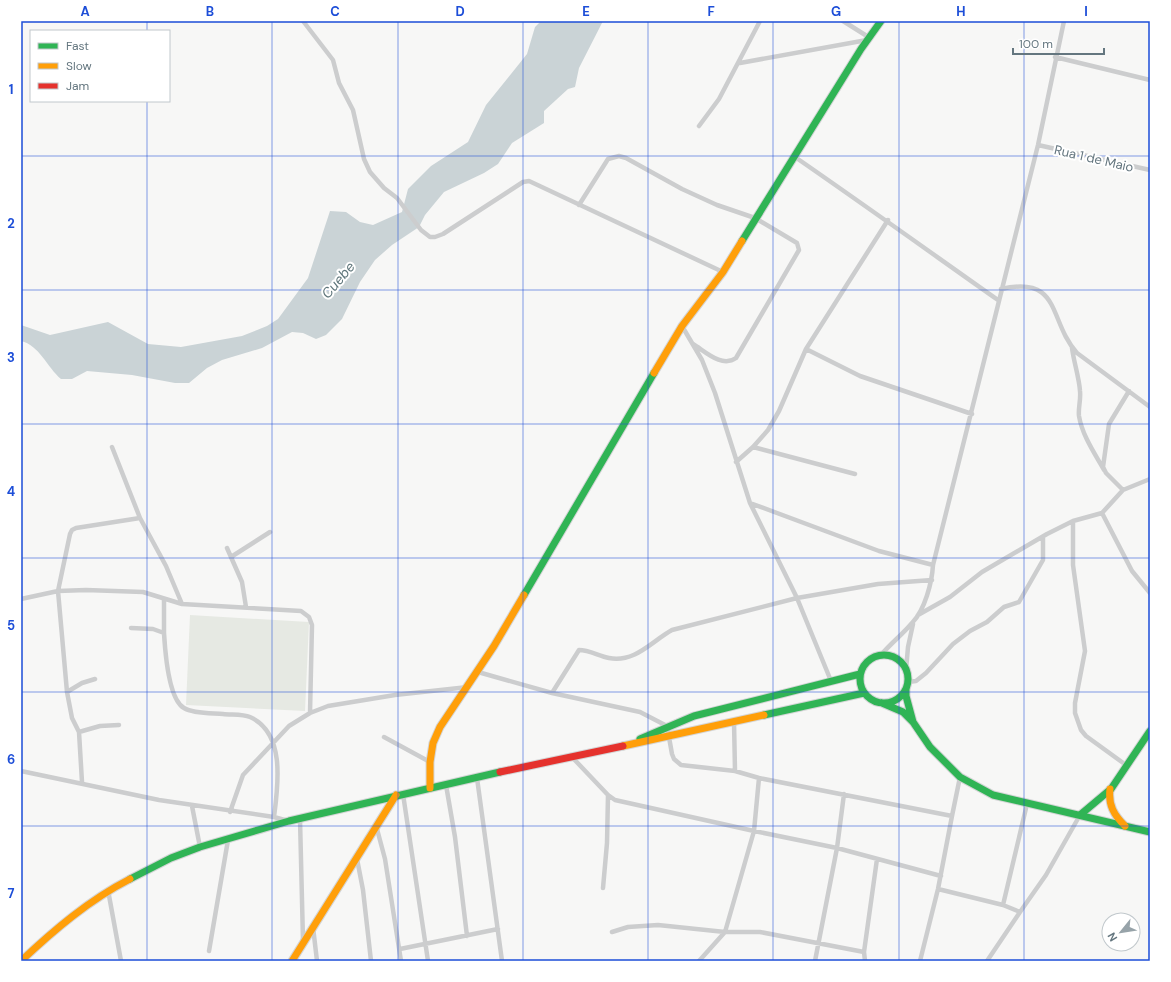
<svg xmlns="http://www.w3.org/2000/svg" width="1171" height="982" font-family="'DM Sans',sans-serif">
	<rect width="100%" height="100%" fill="#f7f7f6"/>
	<path fill="#e6e9e3" d="M190 615 309 622 305 711 186 705Z"/>
	<path fill="#cad3d6" d="M541 21H603L579 68 575 87 568 89 544 111V123L512 143 498 164 484 173 444 192 425 215 419 227 392 245 375 260 360 282 342 319 326 335 316 339 303 333 292 332 262 348 222 360 207 368 189 383H175L132 375 87 371 72 379H61C47 367 39 345 21 341V325L50 335 108 322 148 344 181 347 242 336 267 326 278 319 308 278 330 211 346 212 360 222 373 225 402 212 408 189 431 166 468 142 486 105 527 54 535 27Z"/>
	<g fill="none" stroke-linecap="round" stroke-linejoin="round">
		<g stroke="#d4d5d6" stroke-width="9">
			<path id="fast" d="M742 241 861 49 881 21
				M524 595 654 373
				M860 679a24 24 0 1 1 48 0a24 24 0 1 1-48 0Z
				M906 689V696L913 722
				M882 703 903 712 913 722 930 747 960 777 993 795 1150 832
				M764 715 864 693
				M640 739 694 716 860 674
				M1080 815 1111 789 1150 731
				M130 879 171 858 200 847 289 821 500 772"/>
		</g>
		<g stroke="#d4d5d6" stroke-width="9">
			<path id="slow" d="M654 373 682 326 723 272 742 241
				M623 746 764 715
				M430 788V762L433 743 440 727 494 646 524 595
				M1110 789C1108 805 1114 815 1125 826
				M21 961C54 930 89 900 130 879
				M292 961 396 795"/>
		</g>
		<g stroke="#d4d5d6" stroke-width="9">
			<path id="jam" d="M500 772 623 746"/>
		</g>
		<path stroke="#cccdce" stroke-width="4.5" d="M303 21 333 60 339 83 353 110 364 159 370 172 384 188 397 198 421 230 430 237H435L443 234 523 182 529 181 723 272
			M843 21 870 38
			M1055 57 1150 80
			M740 63 867 40
			M699 126 719 99 760 21
			M1038 145 1150 170
			M795 157C863 204 930 252 998 300
			M579 205 608 159 619 156 626 158 682 189 717 205 755 218 797 243 799 250 736 358C722 368 706 352 693 344
			M1001 289C1062 275 1048 321 1077 353L1150 407
			M682 326 702 360 715 393 750 503 879 551 933 565
			M1072 348C1074 363 1079 377 1080 391 1081 400 1078 408 1079 416 1082 435 1095 454 1104 470
			M806 349 860 376 972 414
			M753 447 855 474
			M736 462 753 447 768 430 779 411 806 349 888 220
			M1123 490 1106 473 1103 467 1109 424 1129 391
			M750 503 797 598 831 681
			M1102 513 1132 571 1150 593
			M1073 521V565L1085 651 1075 703V713L1081 730 1086 736 1126 765
			M227 548 242 582 246 607
			M231 557 270 532
			M21 599 58 591 86 590 143 592 182 604 166 566 140 518 112 447
			M182 604 301 611 309 617 312 625 310 713
			M918 615 950 597 982 572 1047 534 1073 521 1102 513 1123 490 1150 479
			M131 628 153 629 164 633C165 650 168 699 184 708 194 714 212 713 223 714 231 715 243 714 250 717 286 733 278 786 274 817
			M164 633V599
			M881 655C891 643 902 635 912 623 925 610 932 582 933 565L1038 145 1064 21
			M906 670 908 647 913 624
			M478 672 552 693 640 712 667 726 672 754 674 759 681 765 735 771 759 778 952 816 960 777
			M908 682 916 681 926 673 953 644 970 631 987 622 1004 607 1019 602 1043 560V538
			M67 692 82 683 95 679
			M552 693 579 650C589 650 599 656 609 658 635 663 652 641 672 630L797 598 878 584 932 580
			M734 721 735 771
			M79 732 100 726 119 725
			M384 737 430 762
			M571 756 608 795 615 800 754 831 837 848 941 876
			M21 771 159 800 274 817 288 821
			M477 778 502 961
			M82 782 79 732 72 718 67 692 58 591 70 534 72 530 76 528 140 518
			M446 785 455 837 467 936
			M403 794 428 961
			M192 806 200 847
			M230 812 243 775 289 726 310 713 328 706 395 695 468 687
			M300 819 303 941
			M377 829 385 859 401 961
			M357 859 363 890 371 961
			M603 888 607 843 608 795
			M938 889 1003 905 1027 804
			M108 890 121 961
			M1003 905 1020 912 1046 875 1080 815
			M313 927 317 961
			M612 932 628 927 658 925 725 932H760L864 952
			M400 949 498 929
			M209 951 228 840
			M699 961 725 932 754 831 759 778
			M815 961 837 848 844 794
			M865 961 864 952 877 859
			M920 961 938 889 952 816
			M987 961 1020 912"/>
		<use href="#fast" stroke="#30b455" stroke-width="7"/>
		<use href="#slow" stroke="#ff9f0a" stroke-width="7"/>
		<use href="#jam" stroke="#e5322d" stroke-width="7"/>
	</g>
	<path fill="none" stroke="#1d4ed8" stroke-width="1" stroke-opacity="0.55" d="M147 21V31M272 21V961M398 21V961M523 21V961M648 21V961M773 21V961M899 21V961M1024 21V961M147 101V961M21 156H1150M21 290H1150M21 424H1150M21 558H1150M21 692H1150M21 826H1150"/>
	<g text-anchor="middle" stroke-width="4" stroke-linejoin="round" paint-order="stroke">
		<g font-size="13" fill="#64767f" stroke="#fff">
			<text transform="translate(1094 158) rotate(13)" y="5">Rua 1 de Maio</text>
		</g>
		<g font-size="14" font-style="italic" fill="#5e757a" stroke="#fff">
			<text transform="translate(338 280) rotate(-50)" y="5">Cuebe</text>
		</g>
	</g>
	<rect width="1171" height="982" fill="none" stroke="#ffffff" stroke-width="44"/>
	<rect x="30" y="30" width="140" height="72" fill="#ffffff" stroke="#c1c8cc"/>
	<rect x="38" y="43" width="20" height="6" fill="#30b455" stroke="#c1c8cc"/>
	<text x="66" y="50" font-size="12" fill="#64767f">Fast</text>
	<rect x="38" y="63" width="20" height="6" fill="#ff9f0a" stroke="#c1c8cc"/>
	<text x="66" y="70" font-size="12" fill="#64767f">Slow</text>
	<rect x="38" y="83" width="20" height="6" fill="#e5322d" stroke="#c1c8cc"/>
	<text x="66" y="90" font-size="12" fill="#64767f">Jam</text>
	<g transform="translate(1121 932) rotate(240)"><circle r="19" fill="#ffffff" stroke="#c1c8cc"/>
	<path d="M0-3L7 15L0 10L-7 15Z" fill="#97a3a9"/>
	<text y="-6" font-size="11" font-weight="bold" text-anchor="middle" fill="#64767f">N</text>
	</g>
	<path d="M1013 48v6h91v-6" fill="none" stroke="#64767f" stroke-width="2"/>
	<text x="1019" y="48" font-size="12" fill="#64767f" stroke="#ffffff" stroke-width="3" paint-order="stroke">100 m</text>
	<rect x="22" y="22" width="1127" height="938" fill="none" stroke="#1d4ed8" stroke-width="1.5"/>
	<g font-size="13" text-anchor="middle" font-weight="bold" fill="#1d4ed8">
		<text x="85" y="16">A</text>
		<text x="210" y="16">B</text>
		<text x="335" y="16">C</text>
		<text x="460" y="16">D</text>
		<text x="586" y="16">E</text>
		<text x="711" y="16">F</text>
		<text x="836" y="16">G</text>
		<text x="961" y="16">H</text>
		<text x="1086" y="16">I</text>
		<text x="11" y="94">1</text>
		<text x="11" y="228">2</text>
		<text x="11" y="362">3</text>
		<text x="11" y="496">4</text>
		<text x="11" y="630">5</text>
		<text x="11" y="764">6</text>
		<text x="11" y="898">7</text>
	</g>
</svg>
